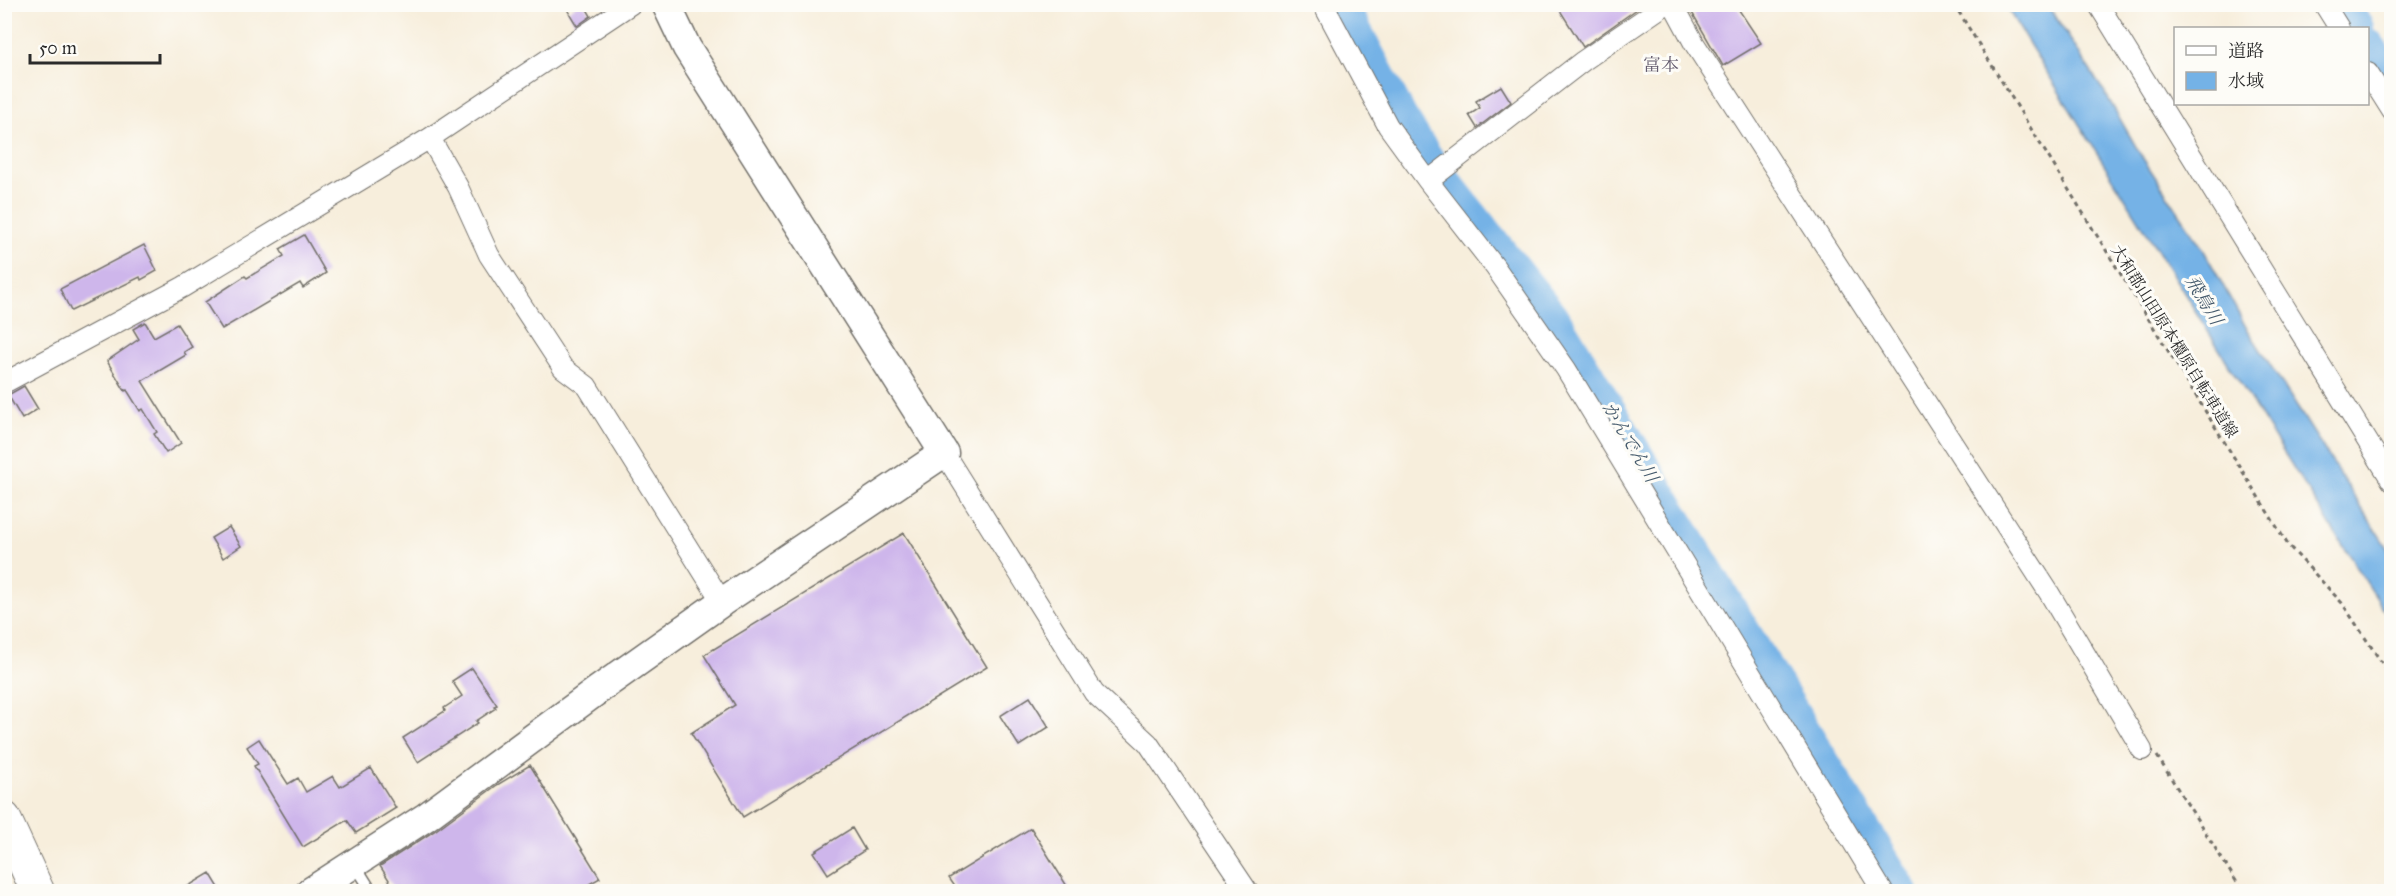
<svg xmlns="http://www.w3.org/2000/svg" width="2396" height="896" font-family="'IM FELL Great Primer','Noto Serif JP',serif">
	<rect width="100%" height="100%" fill="#fdfcf7"/>
	<filter id="ink" filterUnits="userSpaceOnUse"><feTurbulence type="fractalNoise" baseFrequency=".0167" numOctaves="2"/><feDisplacementMap in="SourceGraphic" scale="12" xChannelSelector="R" yChannelSelector="G"/><feConvolveMatrix kernelMatrix="1 2 1 2 8 2 1 2 1" color-interpolation-filters="sRGB"/></filter>
	<filter id="wash" filterUnits="userSpaceOnUse"><feTurbulence type="fractalNoise" baseFrequency=".008" numOctaves="4" result="noise"/><feDisplacementMap in="SourceGraphic" scale="24" xChannelSelector="R" yChannelSelector="G"/><feGaussianBlur stdDeviation="1.35" result="paint"/><feColorMatrix in="noise" values="0 0 0 0 0 0 0 0 0 0 0 0 0 0 0 0 0 1.4 0 .05"/><feComposite in="paint" operator="in"/></filter>
	<g filter="url(#wash)">
		<rect width="100%" height="100%" fill="#f7eedc"/>
		<path fill="#74b2e6" stroke="#506e88" stroke-width="1.5" d="M2005 5H2048L2108 98 2142 157 2203 249 2246 327 2391 554V621L2267 426Z"/>
		<g fill="none" stroke-linecap="round" stroke-linejoin="round">
			<path stroke="#74b2e6" stroke-width="32" d="M1342 4 1401 116 1431 163 1556 321 1903 892
				M2343 4 2358 28
				M2368 44 2392 82"/>
		</g>
		<g id="blocks">
			<path fill="#ceb6eb" d="M578 4H584L591 16 577 26 568 11Z
				M1556 4H1644L1583 47Z
				M1687 4H1735L1761 43 1723 66Z
				M1501 86 1511 102 1477 128 1469 115 1480 108 1476 101Z
				M304 235 326 273 303 288 300 283 222 329 205 302 245 276 247 278 284 256 280 249Z
				M144 245 157 271 141 280 140 277 71 311 60 289Z
				M145 322 154 337 177 324 192 347 184 352 186 355 142 381 181 443 166 453 154 434 157 432 143 409 140 411 127 390 125 391 107 361 139 339 133 329Z
				M24 386 38 409 22 419 8 395Z
				M229 527 241 546 223 558 211 538Z
				M904 533 987 667 743 817 691 733 735 705 704 655Z
				M472 668 497 705 494 706 496 708 476 721 478 723 418 762 403 738 445 711 444 708 462 696 452 681Z
				M1030 697 1049 727 1019 746 1000 716Z
				M259 739 288 784 298 778 306 792 333 776 340 787 371 768 396 808 356 833 347 820 303 847 254 766 258 764 247 747Z
				M530 765 600 878 577 891H396L380 866 436 830 497 785Z
				M852 828 865 850 828 874 814 852Z
				M1031 828 1070 891H958L949 878Z
				M210 873 221 891H180Z"/>
		</g>
	</g>
	<g filter="url(#ink)">
		<use href="#blocks" fill-opacity="0" stroke="#726f69" stroke-width="1.5"/>
		<g fill="none" stroke-linecap="round" stroke-linejoin="round">
			<g stroke="#726f69" stroke-width="13">
				<path id="lane" d="M354 863 372 892"/>
			</g>
			<g stroke="#726f69" stroke-width="22">
				<path id="street" d="M1323 4 1388 126 1428 181 1495 267 1566 369 1883 892
					M1673 4 1694 43 2048 591 2142 750
					M2098 4 2392 481
					M2324 4 2339 28
					M2368 73 2392 111
					M430 138 458 187 489 255 563 368 587 386 722 602
					M1428 181 1583 61 1666 4
					M4 383 183 287 430 138 631 4
					M944 453 1094 693 1148 743 1248 892"/>
			</g>
			<g stroke="#726f69" stroke-width="31">
				<path id="secondary" d="M310 892 426 817 598 690 722 602 944 453 687 48 666 4"/>
			</g>
			<g stroke="#726f69" stroke-width="35">
				<path id="highway" d="M4 818 38 892"/>
			</g>
			<path stroke="#726f69" stroke-width="3" stroke-dasharray="4.5 4.5" stroke-linecap="butt" d="M1954 4 2288 545 2342 603 2392 678
				M2157 756 2243 892"/>
			<use href="#lane" stroke="#fff" stroke-width="10"/>
			<use href="#street" stroke="#fff" stroke-width="20"/>
			<use href="#secondary" stroke="#fff" stroke-width="28"/>
			<use href="#highway" stroke="#fff" stroke-width="33"/>
		</g>
	</g>
	<g text-anchor="middle" stroke-width="6" stroke-linejoin="round" paint-order="stroke">
		<g font-size="16" fill="#2b2b2b" stroke="#fdfcf7">
			<text transform="translate(2175 341) rotate(58)" y="6">大和郡山田原本橿原自転車道線</text>
		</g>
		<g font-size="18" fill="#645c6e" stroke="#fdfcf7">
			<text x="1661" y="71">富本</text>
		</g>
		<g font-size="18" font-style="italic" fill="#455a6c" stroke="#fdfcf7">
			<text transform="translate(2204 300) rotate(59)" y="6">飛鳥川</text>
			<text transform="translate(1630 442) rotate(59)" y="6">かんでん川</text>
		</g>
	</g>
	<rect width="2396" height="896" fill="none" stroke="#fdfcf7" stroke-width="24"/>
	<rect x="2174" y="27" width="195" height="78" fill="#fdfcf7" stroke="#a9a8a5" stroke-width="1.5"/>
	<rect x="2186" y="46" width="30" height="9" fill="#ffffff" stroke="#a9a8a5" stroke-width="1.5"/>
	<text x="2228" y="57" font-size="18" fill="#2b2b2b">道路</text>
	<rect x="2186" y="72" width="30" height="18" fill="#74b2e6" stroke="#a9a8a5" stroke-width="1.5"/>
	<text x="2228" y="87" font-size="18" fill="#2b2b2b">水域</text>
	<path d="M30 54v9h130v-9" fill="none" stroke="#2b2b2b" stroke-width="3"/>
	<text x="39" y="54" font-size="18" fill="#2b2b2b" stroke="#fdfcf7" stroke-width="4.5" paint-order="stroke">50 m</text>
</svg>
